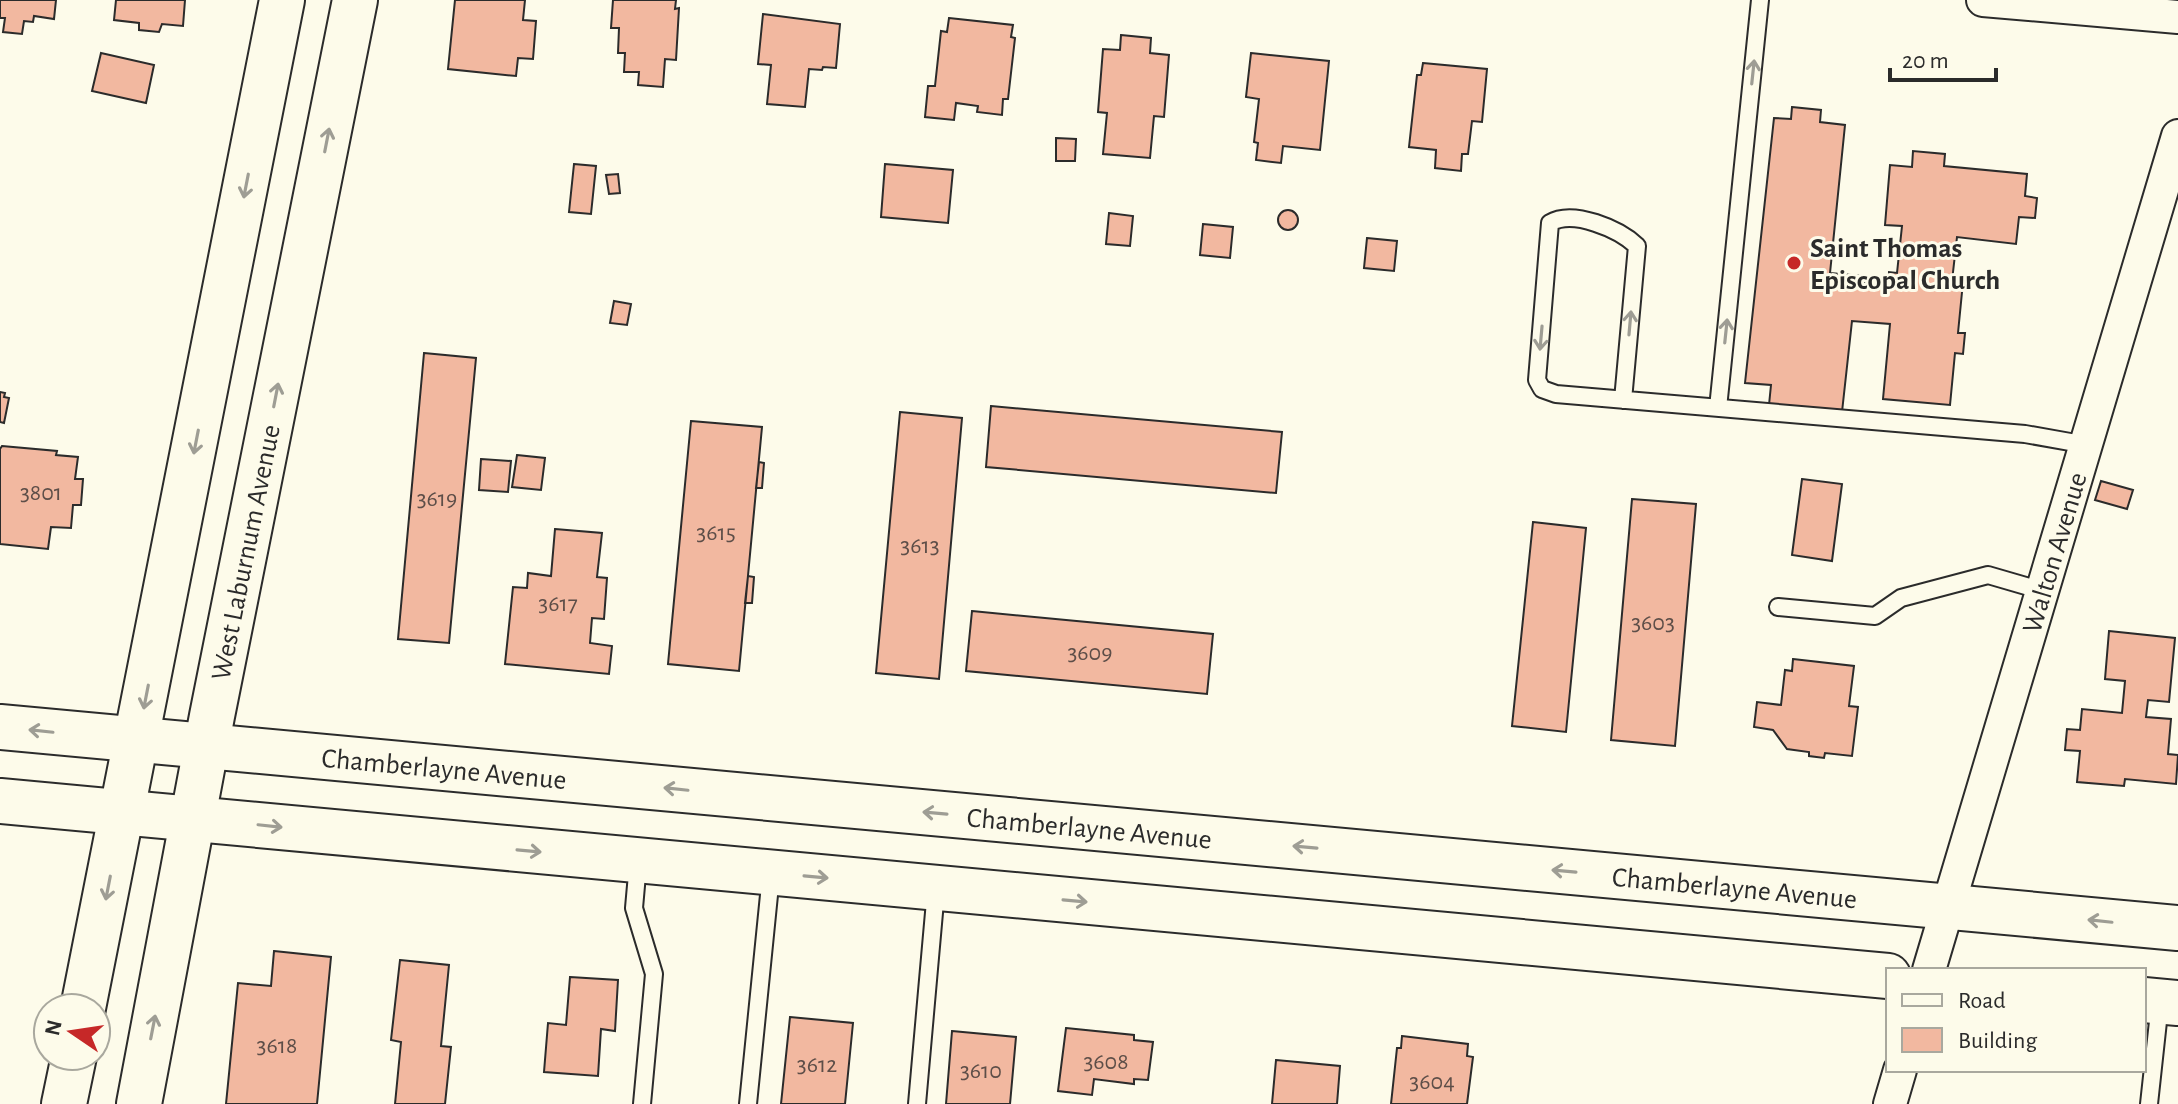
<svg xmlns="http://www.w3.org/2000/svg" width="2178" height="1104" font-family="'Alegreya Sans',sans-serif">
	<rect width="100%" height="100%" fill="#fdfbea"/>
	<path fill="#f2b8a0" stroke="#2b2b2b" stroke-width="2" d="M0 0H56L54 19 34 16 33 22 24 21 22 34 3 32 5 18H0Z
		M116 0H185L183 26 162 24 159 32 139 30V23L114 20Z
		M455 0H525L523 20 536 21 533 59 518 58 516 76 448 69Z
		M613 0H676L675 9 679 8 676 60 665 59 663 87 638 85 639 72H624L625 53H618L619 28H611Z
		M763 14 840 24 836 68 823 67 822 70 809 69 805 107 767 104 771 65 758 64Z
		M949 18 1013 25 1011 37 1015 38 1008 99H1003L1002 115 977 112 978 106 956 103 954 120 925 117 928 86H935L941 31 947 32Z
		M1121 35 1151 38 1150 53 1169 55 1164 117 1154 116 1150 158 1103 154 1107 113 1098 112 1103 49 1120 50Z
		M101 53 154 65 146 103 92 91Z
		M1251 53 1329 61 1320 150 1283 146 1281 163 1256 160 1258 143 1254 142 1259 99 1246 97Z
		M1423 63 1487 69 1482 122 1472 121 1468 154H1462L1461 171 1435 168 1436 150 1409 147 1417 75H1421Z
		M1792 107 1821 110 1820 122 1845 125 1830 273 1862 276 1861 282 1888 285 1889 272 1897 273 1902 226 1885 225 1890 165 1912 167 1913 151 1945 154 1944 166 2027 174 2025 196 2037 198 2035 218 2019 217 2016 244 1957 237 1952 281 1963 282 1958 333H1965L1963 354 1955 353 1950 405 1883 399 1890 324 1852 321 1842 412 1769 405 1771 385 1745 383 1774 118 1791 119Z
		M1056 138 1076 139 1075 161H1056Z
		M574 164 596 166 591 214 569 212Z
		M885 164 953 170 948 223 881 217Z
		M618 174 620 193 609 194 606 175Z
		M1278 220a10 10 0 1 1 20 0a10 10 0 1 1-20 0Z
		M1109 213 1133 216 1130 246 1106 244Z
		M1203 224 1233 227 1230 258 1200 255Z
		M1367 238 1397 241 1394 271 1364 268Z
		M614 301 631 304 627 325 610 323Z
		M424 353 476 358 449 643 398 639Z
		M0 392 5 393 4 397 9 398 4 423 0 422Z
		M991 406 1282 432 1276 493 986 467Z
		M900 412 962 418 939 679 876 673Z
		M691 421 762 427 739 671 668 664Z
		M2 446 57 451 56 455 78 457 75 479H83L81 505H73L71 528 51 527 48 549 0 544V449Z
		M517 455 545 458 541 490 512 487Z
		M481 459 511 461 508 492 479 490Z
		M759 462 764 463 762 488H756Z
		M1802 479 1842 484 1832 561 1792 555Z
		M2101 481 2133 490 2127 509 2095 500Z
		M1632 499 1696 504 1675 746 1611 740Z
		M1533 522 1586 528 1566 732 1512 726Z
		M555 529 602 533 597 577 607 578 604 619 592 618 590 643 612 646 609 674 505 664 513 587 527 588 528 573 551 576Z
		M748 576 754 577 752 603H745Z
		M972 611 1213 634 1207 694 966 671Z
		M2109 631 2175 638 2169 702 2148 700 2146 717 2171 719 2168 754 2178 755 2176 784 2125 779 2124 786 2077 782 2080 751 2065 750 2067 729 2080 730 2082 709 2122 713 2125 681 2105 679Z
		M1793 659 1854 666 1849 706 1858 707 1852 756 1825 753 1824 758 1809 756V752L1787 749 1773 730 1754 727 1757 702 1781 705 1785 670 1792 671Z
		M274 951 331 957 317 1104H226L238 983 271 986Z
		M400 960 449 965 441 1046 451 1047 445 1104H395L401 1042 391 1040Z
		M570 977 618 980 615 1031 601 1029 598 1076 544 1072 548 1023 566 1025Z
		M790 1017 853 1023 845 1104H781Z
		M1066 1028 1134 1035V1040L1153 1042 1148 1080 1134 1079V1084L1094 1079 1092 1095 1058 1091Z
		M952 1031 1016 1037 1010 1104H946Z
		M1402 1036 1468 1044 1467 1056 1473 1057 1467 1104H1391L1397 1048H1401Z
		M1276 1060 1340 1066 1337 1104H1272Z"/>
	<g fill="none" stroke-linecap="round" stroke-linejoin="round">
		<g stroke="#2b2b2b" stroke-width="20">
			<path id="service" d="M1623 400 1637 246C1619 229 1573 209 1550 223L1537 380 1542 389 1556 394 2025 434 2087 445
				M1718 408 1760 0
				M1778 607 1875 616 1901 598 1988 575 2043 591
				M638 863 634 908 654 974 642 1104
				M748 1104 771 875
				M917 1104 936 890
				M2149 1104 2160 1003"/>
		</g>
		<g stroke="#2b2b2b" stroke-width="36">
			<g id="minor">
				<path d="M1983 0 2178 17"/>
				<path id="s1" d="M1929 970 2178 136"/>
				<path d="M1890 1104 1900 1070"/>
			</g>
		</g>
		<g stroke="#2b2b2b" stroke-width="48">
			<g id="primary">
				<path id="s2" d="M0 727 2178 928"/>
				<path d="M0 801 1888 976"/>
				<path d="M2144 1000 2178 1003"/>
				<path d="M83 1008 282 0"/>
				<path d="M64 1104 74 1056"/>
				<path id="s3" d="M139 1104 212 716 355 0"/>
			</g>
		</g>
		<use href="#service" stroke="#fdfbea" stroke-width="16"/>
		<use href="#minor" stroke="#fdfbea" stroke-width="32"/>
		<use href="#primary" stroke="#fdfbea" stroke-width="44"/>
	</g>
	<defs><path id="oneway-shaft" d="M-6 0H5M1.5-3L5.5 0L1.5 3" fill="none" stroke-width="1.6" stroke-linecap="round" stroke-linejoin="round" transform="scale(2)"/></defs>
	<g stroke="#9e9d94">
		<use href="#oneway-shaft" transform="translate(1753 72) rotate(-84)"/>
		<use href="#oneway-shaft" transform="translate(327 140) rotate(-79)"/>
		<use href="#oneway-shaft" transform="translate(246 186) rotate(101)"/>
		<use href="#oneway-shaft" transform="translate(1630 323) rotate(-85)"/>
		<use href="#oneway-shaft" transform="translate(1726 331) rotate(-84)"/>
		<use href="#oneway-shaft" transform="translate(1541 338) rotate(95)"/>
		<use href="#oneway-shaft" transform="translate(276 395) rotate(-79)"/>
		<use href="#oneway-shaft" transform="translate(196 442) rotate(101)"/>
		<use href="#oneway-shaft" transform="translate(146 697) rotate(101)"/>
		<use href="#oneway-shaft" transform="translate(41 731) rotate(-174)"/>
		<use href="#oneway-shaft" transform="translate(676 789) rotate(-174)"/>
		<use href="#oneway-shaft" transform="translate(935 813) rotate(-175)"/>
		<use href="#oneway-shaft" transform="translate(270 826) rotate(6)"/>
		<use href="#oneway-shaft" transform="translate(1305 847) rotate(-175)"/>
		<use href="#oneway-shaft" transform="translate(529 851) rotate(5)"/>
		<use href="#oneway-shaft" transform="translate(1564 871) rotate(-175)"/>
		<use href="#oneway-shaft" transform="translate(816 877) rotate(5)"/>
		<use href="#oneway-shaft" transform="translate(108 888) rotate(101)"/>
		<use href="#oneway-shaft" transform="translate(1075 901) rotate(5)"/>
		<use href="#oneway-shaft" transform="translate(2100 921) rotate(-174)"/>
		<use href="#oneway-shaft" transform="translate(153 1027) rotate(-79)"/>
	</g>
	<circle fill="#c62828" stroke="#fdfbea" stroke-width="3" cx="1794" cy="263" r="8"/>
	<g text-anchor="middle" stroke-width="6" stroke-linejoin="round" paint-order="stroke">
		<g font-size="24" fill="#5d4e48">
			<text x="41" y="500">3801</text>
			<text x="437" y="506">3619</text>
			<text x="716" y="540">3615</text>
			<text x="920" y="553">3613</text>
			<text x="558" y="611">3617</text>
			<text x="1653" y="630">3603</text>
			<text x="1090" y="660">3609</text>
			<text x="277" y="1053">3618</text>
			<text x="1106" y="1069">3608</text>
			<text x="817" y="1072">3612</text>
			<text x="981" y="1078">3610</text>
			<text x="1432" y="1089">3604</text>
		</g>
		<g font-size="28" font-weight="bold" fill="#2b2b2b" stroke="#fdfbea" text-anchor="start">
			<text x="1810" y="257">Saint Thomas<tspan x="1810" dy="32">Episcopal Church</tspan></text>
		</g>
		<g font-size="28" fill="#2b2b2b" stroke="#fdfbea">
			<text dy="10" stroke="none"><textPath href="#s3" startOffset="562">West Laburnum Avenue</textPath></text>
			<text dy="10" stroke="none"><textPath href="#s1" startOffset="436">Walton Avenue</textPath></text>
			<text dy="10" stroke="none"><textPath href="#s2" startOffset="446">Chamberlayne Avenue</textPath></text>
			<text dy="10" stroke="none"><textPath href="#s2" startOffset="1094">Chamberlayne Avenue</textPath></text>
			<text dy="10" stroke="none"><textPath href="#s2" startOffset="1742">Chamberlayne Avenue</textPath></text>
		</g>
	</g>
	<rect x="1886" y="968" width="260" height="104" fill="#fdfbea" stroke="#a9a89e" stroke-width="2"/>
	<rect x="1902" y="994" width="40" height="12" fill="#fdfbea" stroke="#a9a89e" stroke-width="2"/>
	<text x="1958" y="1008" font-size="24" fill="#2b2b2b">Road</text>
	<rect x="1902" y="1028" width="40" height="24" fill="#f2b8a0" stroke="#a9a89e" stroke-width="2"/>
	<text x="1958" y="1048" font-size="24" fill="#2b2b2b">Building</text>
	<g transform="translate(72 1032) rotate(283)"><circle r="38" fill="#fdfbea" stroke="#a9a89e" stroke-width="2"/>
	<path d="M0-6L14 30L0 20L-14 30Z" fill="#c62828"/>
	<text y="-12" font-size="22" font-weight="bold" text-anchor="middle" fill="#2b2b2b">N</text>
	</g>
	<path d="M1890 68v12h106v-12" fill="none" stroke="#2b2b2b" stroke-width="4"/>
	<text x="1902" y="68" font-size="24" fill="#2b2b2b" stroke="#fdfbea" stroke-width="6" paint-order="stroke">20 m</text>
</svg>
